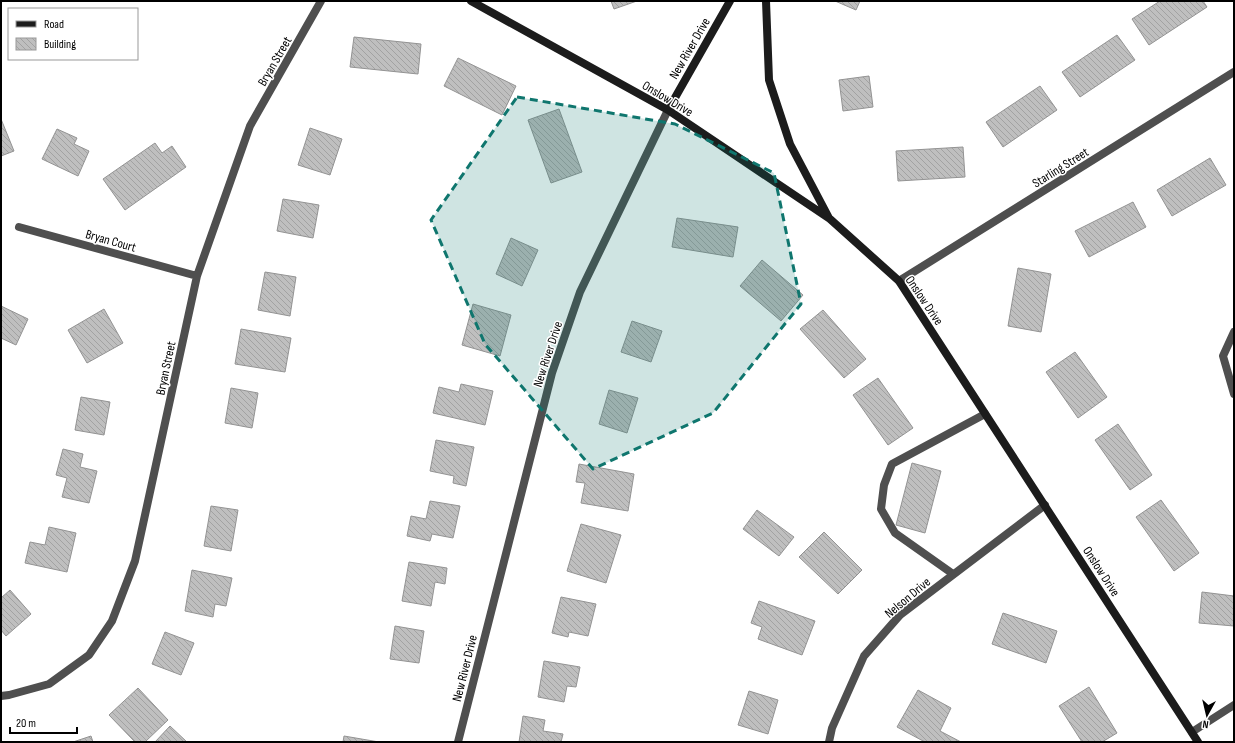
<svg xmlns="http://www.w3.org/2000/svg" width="1235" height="743" font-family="'Sofia Sans Condensed',sans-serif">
	<defs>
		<pattern id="building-back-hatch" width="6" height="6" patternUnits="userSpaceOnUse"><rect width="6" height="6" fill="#bfbfbf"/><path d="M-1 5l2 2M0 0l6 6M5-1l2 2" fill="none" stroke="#a2a2a2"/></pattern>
	</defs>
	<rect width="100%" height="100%" fill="#fff"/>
	<path fill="url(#building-back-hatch)" stroke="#939393" d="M611 1H637L614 9Z
		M835 1H860L856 10Z
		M1160 1H1203L1207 7 1149 45 1132 19Z
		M1117 35 1135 60 1080 97 1062 72Z
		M354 37 421 44 418 74 350 67Z
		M458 58 516 86 502 115 444 86Z
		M869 76 873 107 843 111 839 80Z
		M1040 86 1057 110 1003 147 986 122Z
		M559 109 582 172 551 183 528 120Z
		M1 119 14 151 1 156Z
		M310 128 342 139 330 175 298 165Z
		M57 129 77 138 74 144 89 151 78 176 42 159Z
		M155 143 162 153 172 146 186 167 125 210 103 179Z
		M963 147 965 177 898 181 896 151Z
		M1210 158 1226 185 1172 216 1157 190Z
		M283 199 319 205 313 238 277 231Z
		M1133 202 1146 227 1089 257 1075 231Z
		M677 218 738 227 733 257 672 247Z
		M511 238 538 250 522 286 496 274Z
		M762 260 803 295 781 321 740 286Z
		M1018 268 1051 274 1041 332 1008 326Z
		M265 272 296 277 290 316 258 310Z
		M473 304 511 315 500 356 462 345Z
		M1 306 28 319 16 345 1 338Z
		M104 309 123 343 87 363 68 330Z
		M823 310 866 359 844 378 800 329Z
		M632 321 662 331 651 362 621 352Z
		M241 329 291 338 285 372 235 364Z
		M1075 352 1107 397 1078 418 1046 372Z
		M878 378 913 428 888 445 853 395Z
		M461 384 493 391 485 425 433 413 439 387 459 392Z
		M231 388 258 393 252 428 225 423Z
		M609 390 638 398 627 433 599 424Z
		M81 397 110 402 104 435 75 430Z
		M1118 424 1152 475 1130 490 1095 440Z
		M436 440 474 447 466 486 453 483 454 476 430 471Z
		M63 449 83 454 80 467 97 471 89 503 62 497 67 478 56 475Z
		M912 463 941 471 925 533 896 525Z
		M579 464 634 474 628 511 581 503 585 483 576 482Z
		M1161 500 1199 553 1174 571 1136 517Z
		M430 501 460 506 453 538 432 534 430 541 407 536 411 516 426 519Z
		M211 506 238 510 231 551 204 546Z
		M757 510 794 537 779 556 743 529Z
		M581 524 621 535 606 583 567 571Z
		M49 527 76 533 67 572 25 563 30 542 45 545Z
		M824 532 862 570 838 594 799 557Z
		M409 562 447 568 445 584 435 582 431 606 402 601Z
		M192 570 232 578 226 606 215 604 213 617 185 611Z
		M10 590 31 614 6 636 1 630V598Z
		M1202 592 1234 596V626L1199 623Z
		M561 597 596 604 588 636 569 632 568 637 552 633Z
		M759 601 815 621 802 655 758 639 762 627 751 623Z
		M1003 613 1057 631 1046 663 992 644Z
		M395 626 424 631 419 663 390 659Z
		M165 632 194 643 181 675 152 664Z
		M544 661 580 667 576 687 567 686 564 702 538 697Z
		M1089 687 1117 733 1102 742H1082L1059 706Z
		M138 688 168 720 145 742H135L109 715Z
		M918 690 951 708 940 731 961 742H925L897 727Z
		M749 691 778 700 768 734 738 725Z
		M523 716 545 720 543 731 563 734 561 742H519Z
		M170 726 187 742H155Z
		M91 736 93 742H73Z
		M344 736 379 742H343Z"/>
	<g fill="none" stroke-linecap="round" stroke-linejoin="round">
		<path stroke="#4f4f4f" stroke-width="8" d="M953 574 895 533 881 509 884 485 892 464 985 414"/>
		<path stroke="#4f4f4f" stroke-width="8" d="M19 227 197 276
			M899 281 1234 72
			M1234 332 1223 356 1234 394
			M1 696 9 695 49 684 89 655 112 621 135 561 197 276 250 126 321 1
			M1192 732 1234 705
			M458 742 552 373 580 292 668 110
			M829 742 832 728 864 656 900 615 1045 505"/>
		<path stroke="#1c1c1c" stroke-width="8" d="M471 1 668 110 830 219 899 281 1198 742
			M766 1 769 80 790 144 829 218
			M668 110 730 1"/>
	</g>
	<path fill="#0f766e" fill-opacity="0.2" stroke="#0f766e" stroke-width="3" stroke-dasharray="8 5" stroke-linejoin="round" d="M517 97 675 124 774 173 801 304 713 413 593 469 485 344 431 220Z"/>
	<g text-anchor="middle" stroke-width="3" stroke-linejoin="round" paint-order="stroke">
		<g font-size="13" fill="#000" stroke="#fff">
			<text transform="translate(689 48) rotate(-60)" y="5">New River Drive</text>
			<text transform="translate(274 61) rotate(-60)" y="5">Bryan Street</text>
			<text transform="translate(668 98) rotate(31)" y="5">Onslow Drive</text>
			<text transform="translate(1060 167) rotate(-32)" y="5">Starling Street</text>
			<text transform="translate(111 240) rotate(16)" y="5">Bryan Court</text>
			<text transform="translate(925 300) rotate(56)" y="5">Onslow Drive</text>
			<text transform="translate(547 354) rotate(-72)" y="5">New River Drive</text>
			<text transform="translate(165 368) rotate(-78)" y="5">Bryan Street</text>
			<text transform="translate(1102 571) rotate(57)" y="5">Onslow Drive</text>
			<text transform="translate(907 597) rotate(-40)" y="5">Nelson Drive</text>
			<text transform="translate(464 668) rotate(-76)" y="5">New River Drive</text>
		</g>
	</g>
	<rect width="1235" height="743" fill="none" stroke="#000000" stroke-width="4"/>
	<rect x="8" y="8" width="130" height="52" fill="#ffffff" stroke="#999999"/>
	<rect x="16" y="21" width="20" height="6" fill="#1c1c1c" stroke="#999999"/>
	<text x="44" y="28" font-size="12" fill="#000000">Road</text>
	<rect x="16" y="38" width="20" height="12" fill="url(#building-back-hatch)" stroke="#999999"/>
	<text x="44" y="48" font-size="12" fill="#000000">Building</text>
	<g transform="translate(1207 715) rotate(188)" stroke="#ffffff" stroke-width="3" paint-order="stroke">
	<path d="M0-3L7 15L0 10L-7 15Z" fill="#000000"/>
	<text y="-6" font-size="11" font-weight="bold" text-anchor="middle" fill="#000000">N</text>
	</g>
	<path d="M10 727v6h67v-6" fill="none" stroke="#000000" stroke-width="2"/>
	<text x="16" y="727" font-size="12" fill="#000000" stroke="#ffffff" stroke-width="3" paint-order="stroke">20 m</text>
</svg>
